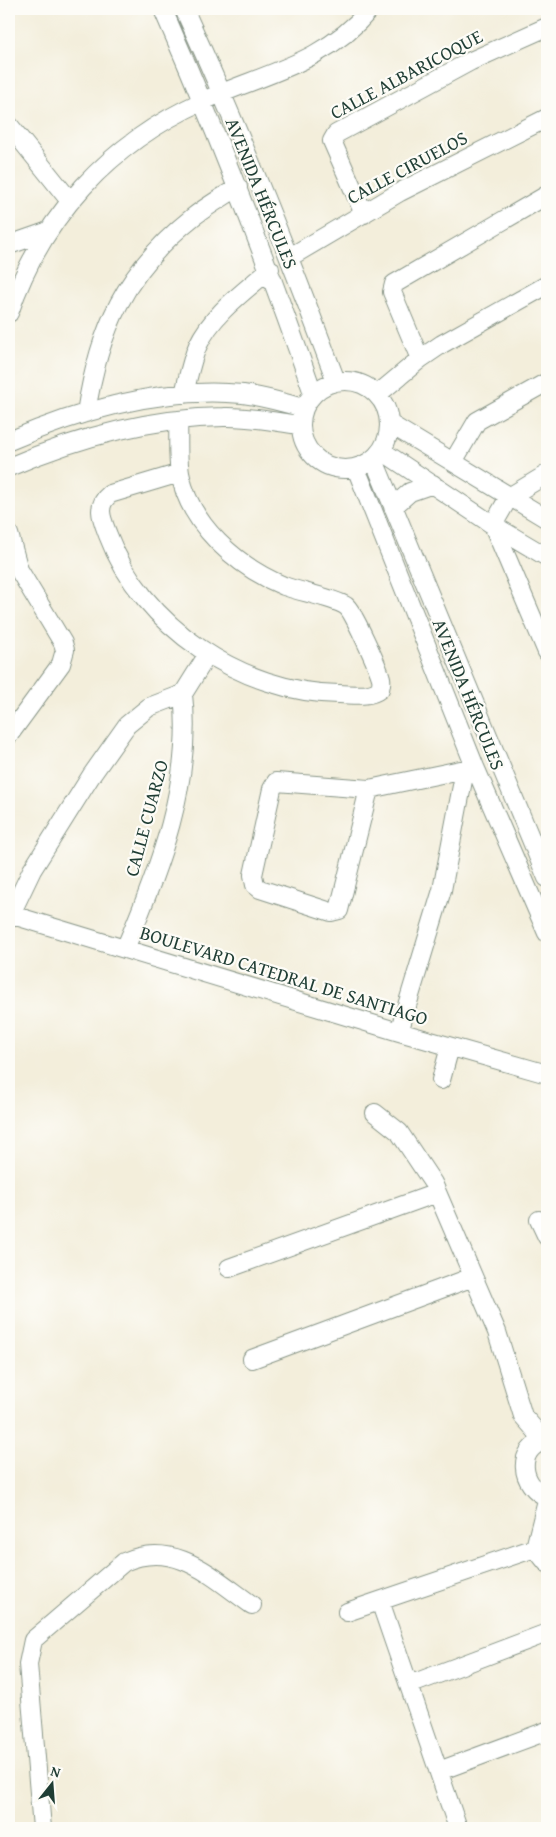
<svg xmlns="http://www.w3.org/2000/svg" width="556" height="1837" font-family="'Gentium Book Plus',serif">
	<rect width="100%" height="100%" fill="#fdfcf7"/>
	<filter id="ink" filterUnits="userSpaceOnUse"><feTurbulence type="fractalNoise" baseFrequency=".02" numOctaves="2"/><feDisplacementMap in="SourceGraphic" scale="10" xChannelSelector="R" yChannelSelector="G"/><feConvolveMatrix kernelMatrix="1 2 1 2 8 2 1 2 1" color-interpolation-filters="sRGB"/></filter>
	<filter id="wash" filterUnits="userSpaceOnUse"><feTurbulence type="fractalNoise" baseFrequency=".0096" numOctaves="4" result="noise"/><feDisplacementMap in="SourceGraphic" scale="20" xChannelSelector="R" yChannelSelector="G"/><feGaussianBlur stdDeviation="1.12" result="paint"/><feColorMatrix in="noise" values="0 0 0 0 0 0 0 0 0 0 0 0 0 0 0 0 0 1.4 0 .05"/><feComposite in="paint" operator="in"/></filter>
	<g filter="url(#wash)">
		<rect width="100%" height="100%" fill="#f3eedb"/>
	</g>
	<g filter="url(#ink)">
		<g fill="none" stroke-linecap="round" stroke-linejoin="round">
			<g stroke="#899688" stroke-width="20">
				<path id="minor" d="M184 9C240 131 289 255 336 381
					M164 12C219 137 268 264 313 393
					M9 125 70 201
					M364 214 332 141 336 134 471 61 547 27
					M9 245 46 232
					M290 257 400 192 547 118
					M9 313C42 216 110 143 203 101 265 73 324 64 370 9
					M420 359 392 292 394 284 547 195
					M301 425a44 44 0 1 1 88 0a44 44 0 1 1-88 0Z
					M184 394C188 378 191 361 198 345 213 313 244 292 270 269
					M378 394 420 359 442 344 547 285
					M86 413C99 329 125 271 193 217 207 206 223 197 238 187
					M178 420C179 437 177 456 180 473 189 525 238 567 284 586 300 592 334 598 346 606 353 611 378 667 381 678 382 682 381 685 380 689 369 698 352 694 339 694 242 693 142 626 108 535 102 519 95 506 110 494L180 473
					M390 424 547 519
					M9 441C81 410 164 386 243 394 264 397 283 402 303 408
					M382 451 493 525 547 557
					M374 460 547 878
					M453 462 477 421 547 382
					M9 467C76 438 150 418 224 417 249 416 275 422 300 425
					M356 468 475 767 547 933
					M547 474 509 497 493 525 547 652
					M393 507 410 492 433 484
					M9 534 19 570 63 643 65 650 61 664 9 735
					M369 789 339 910 331 912 260 889 255 885 253 875 272 789 276 782 369 789 475 767
					M9 914 399 1032 547 1074
					M9 918 32 870 91 776 127 725 149 707 183 694 208 654
					M125 949C159 869 193 782 183 694
					M399 1032 442 890 465 770
					M441 1080 450 1047
					M375 1113 399 1132 433 1183 497 1332 523 1416 544 1440
					M539 1220 547 1237
					M229 1268 437 1193
					M252 1359 473 1277
					M547 1440C515 1448 520 1486 547 1497
					M535 1548 547 1500
					M535 1548 547 1563
					M380 1601 458 1828
					M347 1612 535 1548
					M409 1685 547 1633
					M439 1771 547 1731
					M42 1828 28 1664 33 1640 124 1562C175 1539 212 1577 252 1605"/>
			</g>
			<use href="#minor" stroke="#fff" stroke-width="18"/>
		</g>
	</g>
	<g text-anchor="middle" stroke-width="4.5" stroke-linejoin="round" paint-order="stroke">
		<g font-size="19" fill="#1f3d34" stroke="#fdfcf7">
			<text transform="translate(406 74) rotate(-28)" y="7">CALLE ALBARICOQUE</text>
			<text transform="translate(407 167) rotate(-28)" y="7">CALLE CIRUELOS</text>
			<text transform="translate(262 193) rotate(68)" y="7">AVENIDA HÉRCULES</text>
			<text transform="translate(469 694) rotate(68)" y="7">AVENIDA HÉRCULES</text>
			<text transform="translate(146 818) rotate(-75)" y="7">CALLE CUARZO</text>
			<text transform="translate(284 975) rotate(17)" y="7">BOULEVARD CATEDRAL DE SANTIAGO</text>
		</g>
	</g>
	<rect width="556" height="1837" fill="none" stroke="#fdfcf7" stroke-width="30"/>
	<g transform="translate(52 1784) rotate(17)" stroke="#fdfcf7" stroke-width="4" paint-order="stroke">
	<path d="M0-4L9 19L0 12L-9 19Z" fill="#1f3d34"/>
	<text y="-8" font-size="14" font-weight="bold" text-anchor="middle" fill="#1f3d34">N</text>
	</g>
</svg>
